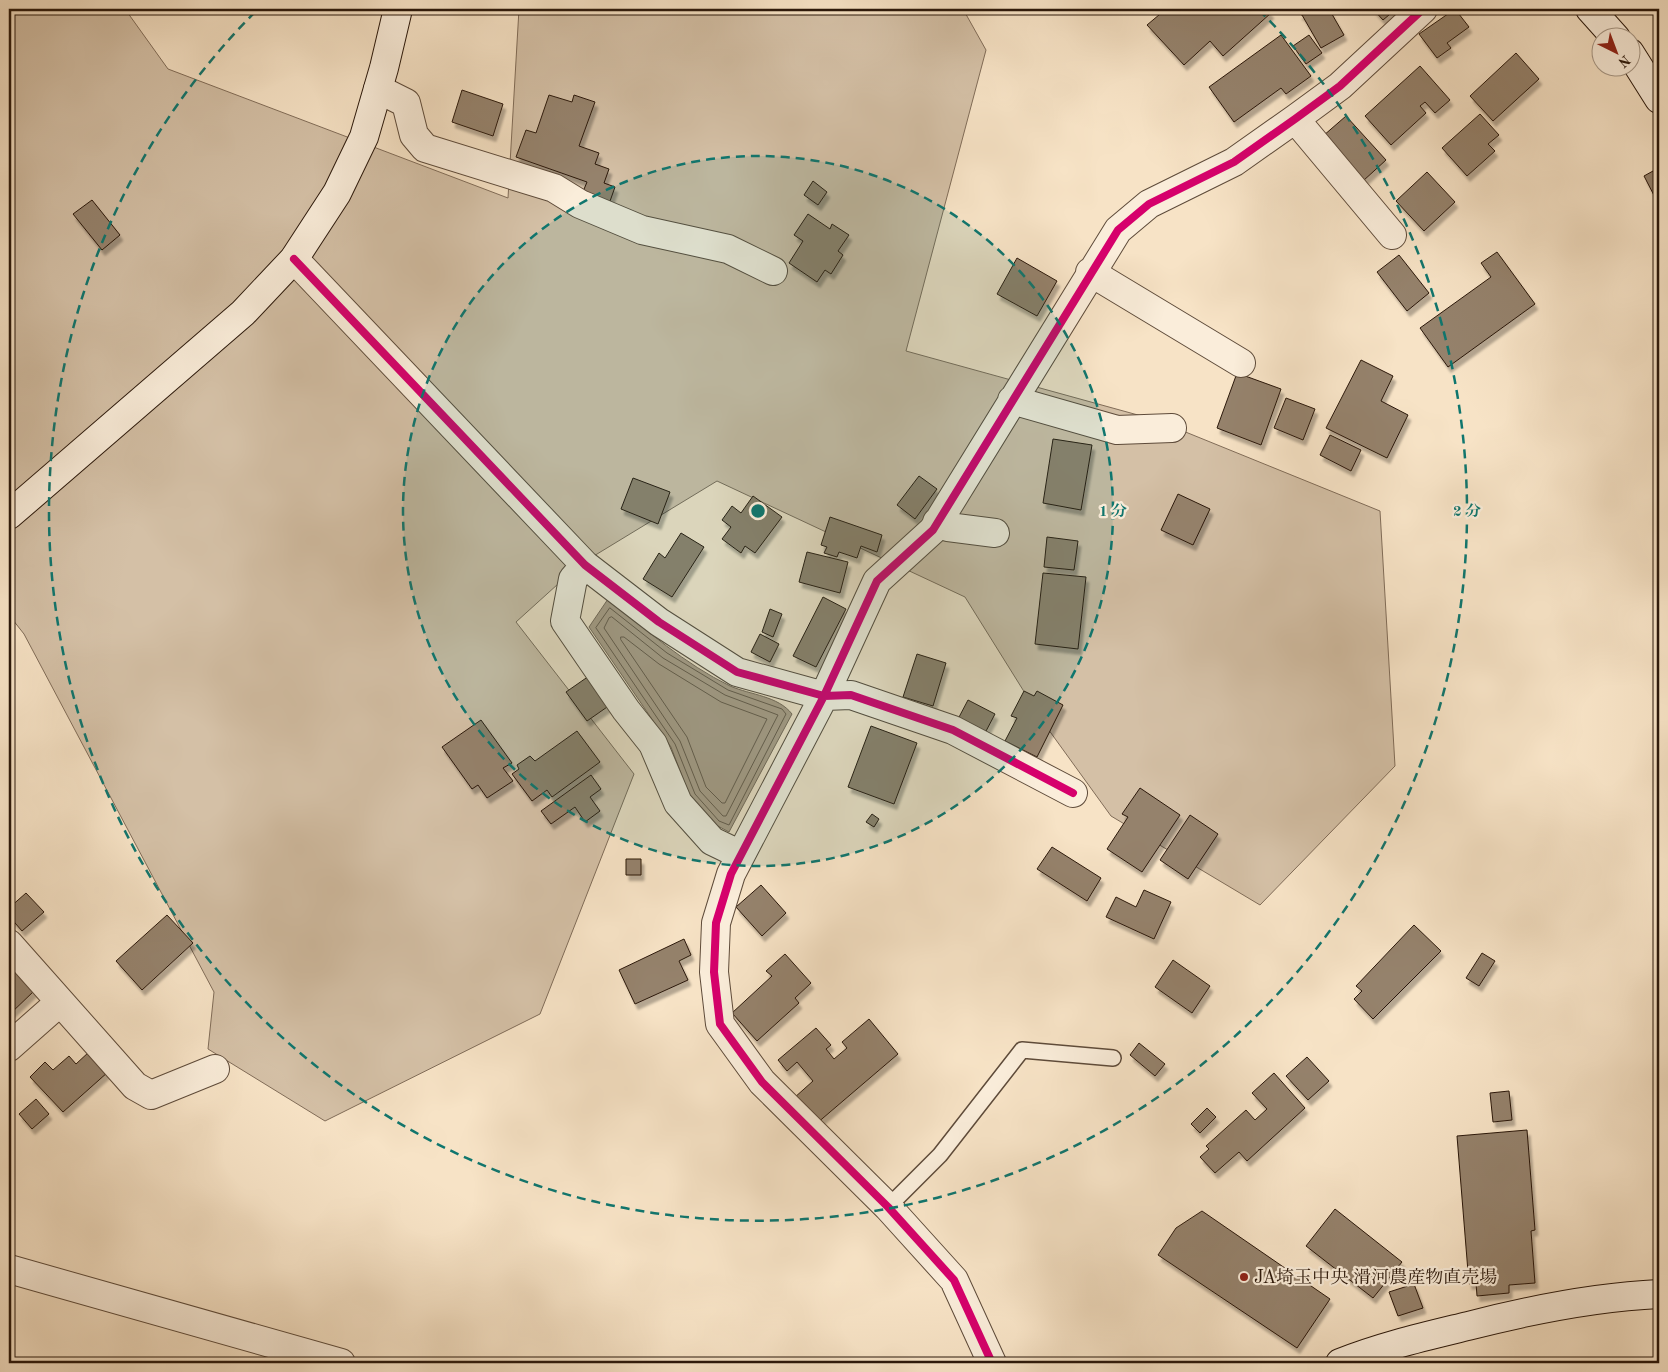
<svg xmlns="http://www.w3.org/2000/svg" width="1668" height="1372" font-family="'Old Standard TT','Noto Serif JP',serif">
	<defs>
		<filter id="shadow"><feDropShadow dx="3" dy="5.5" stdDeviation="1" flood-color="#0004"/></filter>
	</defs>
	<rect width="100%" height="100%" fill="#f7e3c6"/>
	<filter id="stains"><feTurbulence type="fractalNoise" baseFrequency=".004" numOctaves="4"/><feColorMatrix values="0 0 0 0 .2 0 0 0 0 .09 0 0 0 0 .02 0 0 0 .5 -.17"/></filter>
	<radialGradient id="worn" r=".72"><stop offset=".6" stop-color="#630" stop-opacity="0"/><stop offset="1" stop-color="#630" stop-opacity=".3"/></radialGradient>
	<path fill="#d4c0a6" stroke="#806c58" d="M9 9H125L168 69 508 198 519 9H963L986 50 906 351 1156 420 1380 511 1395 766 1260 905 1111 816 1043 722 965 597 717 481 579 565 516 622 634 774 540 1014 325 1121 208 1049 214 992 24 634 9 615Z"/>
	<path fill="#b29e86" stroke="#7c6855" d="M608 599C646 630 685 664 730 686 751 695 778 696 792 714L729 832 716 825 690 797 671 747 589 627Z"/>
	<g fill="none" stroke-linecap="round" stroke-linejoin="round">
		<path stroke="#6e5b48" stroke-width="1" d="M610 608 667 653 728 690 782 709 786 714 729 825 719 821 695 794 675 744 596 628Z
			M612 617 663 658 725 695 778 715 726 816H723L700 791 680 741 604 628 609 618Z
			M621 637H624L659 664 721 702 767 719 725 803H722L706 787 687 737 621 640Z"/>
	</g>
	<path fill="#95826c" stroke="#2b180b" filter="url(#shadow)" d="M1166 9H1267L1271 13 1223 56 1210 41 1184 65 1147 25Z
		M1307 9H1329L1344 35 1321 48 1302 15 1299 14Z
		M1373 9H1396L1383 20Z
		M1455 9 1469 27 1447 43 1451 48 1437 58 1419 34Z
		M1281 35 1311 76 1286 94 1281 88 1234 122 1209 87Z
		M1309 35 1322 53 1306 64 1293 46Z
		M1516 53 1539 79 1493 121 1470 96Z
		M1420 66 1450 100 1435 113 1425 102 1420 106 1426 113 1391 145 1365 116Z
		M462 90 503 104 493 136 452 122Z
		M549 95 572 102 574 95 595 102 579 146 599 153 595 164 609 169 604 183 615 187 609 204 582 194 587 182 516 157 526 130 536 133Z
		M1480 114 1499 135 1488 144 1495 151 1467 176 1442 148Z
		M1346 116 1386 160 1363 181 1323 136Z
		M1653 171 1659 182V205L1644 176Z
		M1427 172 1455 202 1424 231 1396 201Z
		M813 181 827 192 818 205 804 195Z
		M92 200 120 235 102 250 73 214Z
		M808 214 830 229 832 224 849 235 838 251 843 255 831 274 825 270 817 282 789 263 803 241 794 235Z
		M1497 252 1535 304 1448 367 1420 328 1491 277 1481 263Z
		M1399 255 1429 293 1407 311 1377 272Z
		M1017 258 1057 281 1037 316 997 294Z
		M1361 360 1393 376 1381 401 1408 415 1387 458 1326 428Z
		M1237 373 1281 389 1261 445 1217 428Z
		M1286 398 1315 409 1303 440 1274 428Z
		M1330 435 1361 450 1351 471 1320 455Z
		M1053 439 1092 445 1081 510 1043 503Z
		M919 476 937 489 915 519 897 505Z
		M633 478 670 492 658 524 621 509Z
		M1178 494 1210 509 1193 545 1161 530Z
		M753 496 782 517 755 553 745 546 741 553 722 539 731 527 722 520 732 506 741 513Z
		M830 517 882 535 877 552 861 546 857 558 839 552 837 557 824 553 827 547 821 545Z
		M681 533 704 547 672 597 643 579 659 553 665 558Z
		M1047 537 1078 541 1074 570 1044 567Z
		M807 552 848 562 840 593 799 582Z
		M1043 573 1086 577 1078 649 1035 644Z
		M823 597 846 609 816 667 793 656Z
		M770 609 782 614 773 637 762 632Z
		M760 634 779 644 770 662 751 652Z
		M917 654 946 663 933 706 903 697Z
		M589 676 610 705 587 721 566 692Z
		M1024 691 1034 696 1037 691 1063 705 1037 757 1005 741 1017 718 1011 716Z
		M968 700 995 714 985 733 958 719Z
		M481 720 512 763 503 768 513 781 487 798 478 785 472 789 442 747Z
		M871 726 917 743 894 804 848 787Z
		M577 731 600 762 552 797 547 790 532 801 512 774 519 769 517 765 530 756 535 761Z
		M591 775 601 789 590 797 600 811 585 822 575 807 551 824 541 811Z
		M1140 788 1180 815 1142 872 1107 849 1128 817 1122 814Z
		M872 814 879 819 874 827 866 822Z
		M1190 815 1218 834 1188 879 1160 860Z
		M1052 847 1101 878 1087 901 1037 869Z
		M626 859H641V875H626Z
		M761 885 786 913 762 936 736 907Z
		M1144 890 1171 902 1154 939 1106 917 1116 897 1136 907Z
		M26 893 44 912 22 931 9 916V908Z
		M167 915 193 943 142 990 116 961Z
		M1414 925 1441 951 1373 1019 1354 999 1362 991 1356 986Z
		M684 939 691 955 679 961 688 980 635 1004 619 970Z
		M1482 953 1495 961 1479 986 1466 978Z
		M785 954 811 983 795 998 799 1003 757 1041 732 1013 772 976 766 971Z
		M1173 960 1210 986 1192 1013 1155 987Z
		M13 969 34 991 9 1015V973Z
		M869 1019 898 1054 816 1124 794 1098 813 1081 797 1062 787 1071 778 1060 816 1028 831 1045 826 1049 834 1059 847 1048 842 1042Z
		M1139 1043 1165 1064 1155 1076 1130 1055Z
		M90 1051 108 1072 63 1112 30 1077 45 1062 53 1070 69 1056 76 1064Z
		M1307 1057 1329 1081 1308 1100 1286 1076Z
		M1274 1073 1305 1108 1247 1161 1239 1152 1215 1173 1200 1157 1209 1149 1206 1146 1246 1110 1255 1120 1267 1109 1252 1093Z
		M1509 1091 1512 1120 1493 1122 1490 1093Z
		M36 1099 49 1114 32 1129 19 1114Z
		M1207 1108 1216 1117 1200 1133 1191 1124Z
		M1527 1130 1535 1230 1531 1231 1535 1283 1509 1285V1293L1477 1296 1476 1283 1469 1284 1457 1136Z
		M1335 1209 1402 1262 1373 1298 1306 1246Z
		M1202 1211 1330 1299 1297 1348 1158 1255 1176 1228Z
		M1414 1284 1423 1308 1398 1316 1389 1292Z"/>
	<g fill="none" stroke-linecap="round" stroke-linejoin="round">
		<g stroke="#5e4b3a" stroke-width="18">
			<path id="lane" d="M888 1207 940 1155 1022 1050 1113 1058"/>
		</g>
		<g stroke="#5e4b3a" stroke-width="30">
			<path id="street" d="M378 89 406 103 414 135 425 148 554 188 580 204 642 230 728 249 773 271
				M1295 119 1392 235
				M294 259 585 565 659 622 737 672 824 696 851 695 953 730 1073 793
				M1090 272 1241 363
				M1012 400 1117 430 1172 428
				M937 522 948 527 995 533
				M585 565 573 579 565 621 626 710 653 744 678 803 712 841 741 855
				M9 944 135 1086 151 1095 215 1069
				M9 1047 60 1002
				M9 1269 341 1363
				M992 1363 954 1280 888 1207 762 1082 720 1024 714 972 716 923 731 874 824 696 877 581 933 530 1118 230 1149 204 1234 162 1295 119 1340 86 1423 9"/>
		</g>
		<g stroke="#2b180b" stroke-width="30">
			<path id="secondary" d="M1590 9 1616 38
				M1630 53 1659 99
				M9 515 243 313 294 259 337 193 364 137 384 68 398 9
				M1340 1363C1383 1346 1423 1337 1468 1326 1530 1310 1595 1297 1659 1294"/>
		</g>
		<use href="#lane" stroke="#faedda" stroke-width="15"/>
		<use href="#street" stroke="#faedda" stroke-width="28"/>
		<use href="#secondary" stroke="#faedda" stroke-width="28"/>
		<g stroke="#faedda" stroke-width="11">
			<path id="cycleway" d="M294 259 585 565 659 622 737 672 824 696 851 695 953 730 1073 793
				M992 1363 954 1280 888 1207 762 1082 720 1024 714 972 716 923 731 874 824 696 877 581 933 530 1118 230 1149 204 1234 162 1295 119 1340 86 1423 9"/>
		</g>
		<use href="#cycleway" stroke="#d6006c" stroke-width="8"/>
	</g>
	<circle cx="758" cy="511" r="355" fill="#0f766e" fill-opacity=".12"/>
	<g fill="none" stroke="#0f766e" stroke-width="2.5" stroke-dasharray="9 6">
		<circle cx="758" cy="511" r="355"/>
		<path d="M1259 10A709 709 0 1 1 257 10"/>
	</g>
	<circle fill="#8f2418" stroke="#faedda" stroke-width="2" cx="1244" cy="1277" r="5"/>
	<g text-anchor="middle" stroke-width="4.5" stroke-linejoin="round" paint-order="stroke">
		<g font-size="18" fill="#2b180b" stroke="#faedda" text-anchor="start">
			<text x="1254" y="1283">JA埼玉中央 滑河農産物直売場</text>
		</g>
	</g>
	<circle cx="758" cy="511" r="8" fill="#0f766e" stroke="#faedda" stroke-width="2.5"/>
	<g font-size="15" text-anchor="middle" font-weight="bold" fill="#0f766e" stroke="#faedda" stroke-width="4.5" stroke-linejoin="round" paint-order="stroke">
		<text x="1113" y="516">1 分</text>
		<text x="1467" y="516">2 分</text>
	</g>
	<rect width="1668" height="1372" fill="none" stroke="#f7e3c6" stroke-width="30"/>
	<rect x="10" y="10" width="1648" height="1352" fill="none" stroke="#2b180b" stroke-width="2.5"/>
	<rect x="15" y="15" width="1638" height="1342" fill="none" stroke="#2b180b"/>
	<g transform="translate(1616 52) rotate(138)"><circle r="24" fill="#faedda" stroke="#a79887"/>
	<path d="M0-4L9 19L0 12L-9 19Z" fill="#8f2418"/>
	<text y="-8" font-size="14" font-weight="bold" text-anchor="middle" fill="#2b180b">N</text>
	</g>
	<rect width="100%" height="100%" filter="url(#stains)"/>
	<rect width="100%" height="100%" fill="url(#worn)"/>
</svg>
